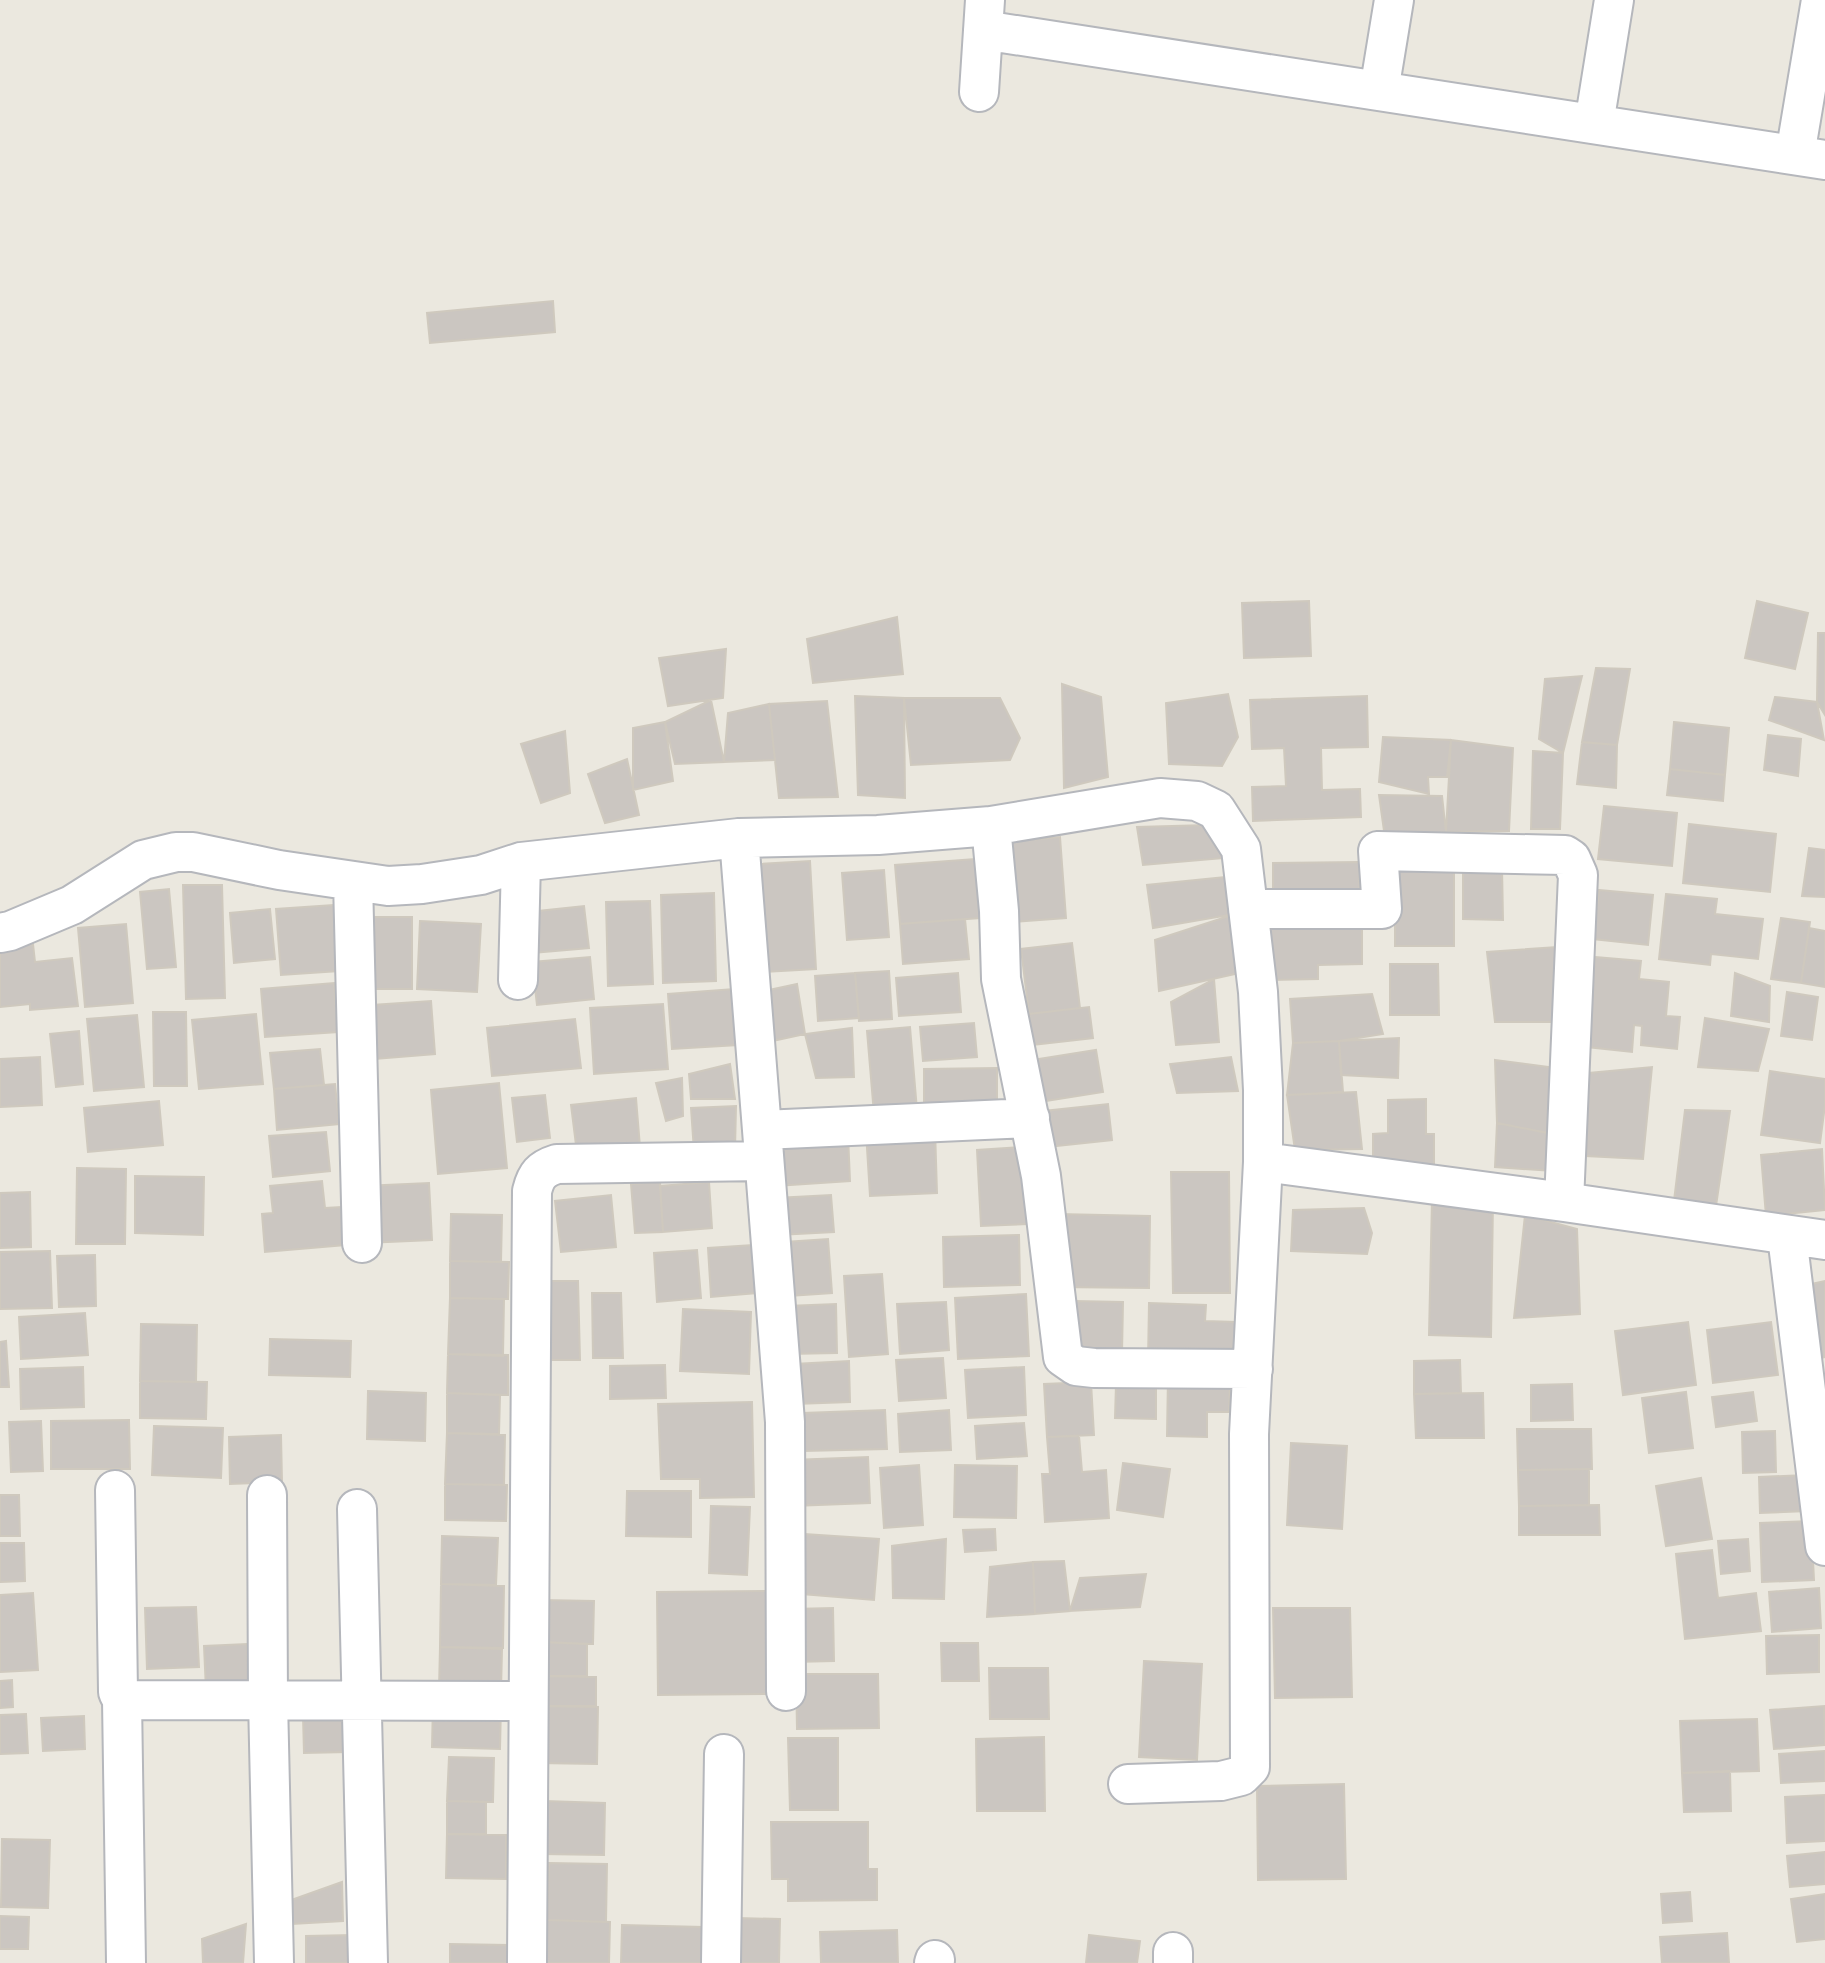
<svg xmlns="http://www.w3.org/2000/svg" width="1825" height="1963" font-family="Raleway,sans-serif">
	<rect width="100%" height="100%" fill="#ebe8df"/>
	<path fill="#cbc6c1" stroke="#cfc9be" stroke-width="2" d="M553 301 555 332 430 343 427 313Z
		M1309 601 1311 656 1244 658 1242 603Z
		M1757 601 1808 613 1795 669 1745 658Z
		M897 617 903 674 813 683 807 639Z
		M1818 633H1825V715L1817 702Z
		M726 649 723 698 668 706 659 658Z
		M1596 668 1630 669 1617 745 1582 742Z
		M1582 676 1563 753 1539 739 1545 679Z
		M1062 684 1101 697 1108 777 1064 788Z
		M1228 694 1238 737 1222 766 1169 764 1166 703Z
		M855 696 904 698 905 798 858 795Z
		M1367 696 1368 747 1321 748 1322 790 1360 789 1361 817 1253 821 1252 787 1286 786 1284 748 1252 749 1250 700Z
		M1775 697 1817 702 1824 740 1769 720Z
		M904 698H1000L1020 738 1010 760 911 765Z
		M711 700 724 762 675 764 665 722Z
		M827 701 838 797 779 798 769 704Z
		M769 704 775 760 724 762 728 713Z
		M665 722 673 781 633 790V728Z
		M1674 722 1729 728 1725 775 1670 769Z
		M565 731 570 793 541 803 521 744Z
		M1768 735 1801 739 1798 776 1764 770Z
		M1383 737 1451 740 1447 777H1428L1429 794 1379 782Z
		M1451 740 1513 748 1509 831 1446 832Z
		M1582 742 1617 745 1616 788 1577 784Z
		M1533 751 1563 753 1560 829H1531Z
		M627 759 639 815 605 823 588 774Z
		M1670 769 1725 775 1723 801 1667 795Z
		M1379 795 1442 796 1446 832 1385 838Z
		M1604 806 1677 813 1672 866 1598 859Z
		M1689 824 1776 834 1770 892 1683 883Z
		M1208 825 1225 858 1143 865 1137 827Z
		M1060 837 1066 918 1011 922 1005 842Z
		M1809 848 1825 850V897L1802 896Z
		M975 859 980 918 900 924 895 865Z
		M810 861 816 969 764 972 758 864Z
		M1359 862 1360 902 1273 903V863Z
		M1395 867H1454V946H1395Z
		M1463 867H1502L1503 920 1463 919Z
		M884 870 889 937 847 940 842 873Z
		M1225 877 1235 914 1153 928 1147 885Z
		M183 885H222L225 998 186 999Z
		M169 889 176 967 147 969 140 892Z
		M1599 890 1653 895 1648 945 1593 939Z
		M714 893 716 981 663 983 661 895Z
		M1666 894 1717 899 1715 914 1763 919 1758 959 1711 954 1710 965 1659 959Z
		M650 901 653 984 608 986 606 902Z
		M348 904 354 970 281 975 276 909Z
		M584 906 589 948 533 953 529 912Z
		M270 909 275 959 234 963 230 913Z
		M1269 913 1362 927V964L1318 965V979L1270 980Z
		M1235 914 1244 972 1159 991 1155 940Z
		M365 917H412V989H366Z
		M1781 918 1810 922 1801 983 1771 979Z
		M965 919 969 959 903 964 900 924Z
		M420 921 481 924 477 992 417 989Z
		M126 924 133 1003 85 1007 78 928Z
		M1809 928 1825 931V987L1801 983Z
		M1072 943 1080 1008 1029 1014 1021 949Z
		M33 944 35 962 72 958 78 1006 30 1010V1004L0 1007V947Z
		M1557 947 1560 1022H1495L1487 952Z
		M590 957 594 999 537 1005 532 962Z
		M1595 957 1641 961 1639 979 1669 982 1666 1016 1680 1017 1677 1049 1641 1045 1642 1026 1634 1025 1632 1052 1587 1047Z
		M1390 964H1438L1439 1015H1390Z
		M889 971 892 1019 859 1021 855 973Z
		M855 973 859 1018 818 1021 815 976Z
		M958 973 961 1012 899 1016 896 978Z
		M1735 973 1770 986 1769 1022 1731 1016Z
		M1214 979 1219 1042 1176 1045 1171 1002Z
		M334 983 338 1032 265 1037 261 989Z
		M797 984 805 1034 768 1042 764 991Z
		M734 989 738 1045 672 1049 668 994Z
		M1787 992 1818 997 1812 1040 1781 1036Z
		M1372 994 1383 1034 1339 1041 1293 1043 1290 999Z
		M431 1001 435 1054 375 1059 372 1005Z
		M663 1004 668 1069 594 1074 590 1008Z
		M1089 1007 1093 1038 1033 1045 1029 1014Z
		M153 1012H186L187 1086H154Z
		M256 1014 263 1084 199 1089 192 1020Z
		M137 1015 144 1087 94 1091 87 1019Z
		M1705 1018 1769 1029 1758 1071 1698 1067Z
		M575 1019 581 1068 492 1076 487 1028Z
		M974 1023 977 1057 923 1061 920 1027Z
		M910 1027 917 1110 874 1114 867 1031Z
		M852 1028 854 1077 816 1078 805 1034Z
		M79 1031 83 1084 56 1087 50 1034Z
		M1399 1038 1398 1078 1341 1075 1339 1041Z
		M1339 1041 1343 1092 1287 1095 1293 1043Z
		M320 1049 324 1085 274 1089 270 1053Z
		M1096 1050 1103 1092 1039 1102 1032 1060Z
		M40 1057 42 1105 0 1107V1059Z
		M1231 1057 1238 1091 1177 1093 1170 1064Z
		M1495 1060 1557 1068 1553 1134 1497 1123Z
		M730 1064 735 1099H691L689 1074Z
		M1652 1067 1643 1159 1586 1156 1589 1073Z
		M997 1068V1115H924V1069Z
		M1770 1071 1825 1079V1105L1820 1143 1761 1135Z
		M682 1078 683 1116 666 1121 656 1083Z
		M499 1083 507 1168 438 1174 431 1090Z
		M335 1084 339 1124 277 1130 274 1089Z
		M1356 1092 1362 1149 1295 1150 1287 1095Z
		M545 1095 550 1138 517 1142 512 1098Z
		M636 1098 640 1147 577 1153 571 1105Z
		M1426 1099V1134H1434V1170H1373V1134L1388 1133V1100Z
		M159 1101 163 1145 88 1152 84 1108Z
		M1108 1104 1112 1140 1048 1147 1044 1111Z
		M736 1106 735 1150 694 1151 691 1108Z
		M1685 1110 1730 1111 1716 1206 1674 1201Z
		M1497 1123 1553 1134V1171L1495 1167Z
		M935 1129 937 1193 870 1196 866 1132Z
		M326 1132 330 1171 273 1177 269 1136Z
		M848 1135 850 1181 776 1186 774 1139Z
		M1023 1147 1028 1224 981 1226 977 1150Z
		M1822 1149 1825 1210 1766 1216 1761 1155Z
		M77 1168 126 1169 125 1244H76Z
		M1171 1172H1229L1230 1293H1173Z
		M135 1176 204 1177 203 1235 135 1233Z
		M322 1181 325 1208 341 1207 345 1245 265 1252 262 1214 273 1213 270 1186Z
		M660 1182 663 1232 635 1233 631 1184Z
		M709 1182 712 1228 663 1232 660 1186Z
		M429 1183 432 1240 366 1243 363 1186Z
		M30 1192 31 1247 0 1248V1193Z
		M611 1195 616 1247 561 1252 555 1201Z
		M831 1195 834 1232 778 1235 776 1198Z
		M1432 1200 1493 1201 1491 1337 1429 1335Z
		M1364 1208 1372 1233 1367 1254 1291 1251 1293 1210Z
		M451 1214 502 1215 501 1262 450 1261Z
		M1057 1214 1150 1216 1149 1288 1056 1287Z
		M1525 1215 1577 1229 1580 1314 1514 1318Z
		M1019 1235 1020 1285 944 1287 943 1237Z
		M828 1239 832 1293 789 1296 785 1242Z
		M753 1245 757 1293 711 1297 708 1248Z
		M697 1250 701 1298 657 1302 654 1253Z
		M50 1251 52 1308 0 1309V1252Z
		M95 1255 96 1306 59 1307 57 1256Z
		M450 1261 509 1262 508 1299 450 1298Z
		M882 1274 888 1354 849 1357 844 1276Z
		M537 1281H578L580 1360H539Z
		M1825 1281V1357L1818 1359 1802 1286Z
		M592 1293H621L623 1358H593Z
		M1026 1294 1029 1356 958 1359 955 1298Z
		M450 1298 504 1299 503 1356 448 1354Z
		M1074 1301 1123 1302 1122 1354 1073 1353Z
		M946 1302 949 1350 900 1354 897 1304Z
		M1149 1303 1206 1305 1205 1321 1236 1322V1360L1148 1362Z
		M836 1304 837 1353 788 1354 787 1306Z
		M683 1309 751 1312 749 1374 680 1371Z
		M85 1313 88 1355 21 1359 19 1317Z
		M1688 1322 1696 1385 1623 1395 1615 1331Z
		M1771 1322 1778 1375 1713 1383 1707 1330Z
		M141 1324 197 1325 196 1382 140 1381Z
		M270 1339 351 1341 350 1377 269 1375Z
		M6 1341 9 1387H0V1342Z
		M448 1354 508 1355V1395L447 1393Z
		M943 1358 946 1398 899 1401 896 1360Z
		M1460 1360 1461 1393 1414 1394V1361Z
		M849 1361 850 1402 795 1404 794 1364Z
		M665 1365 666 1398 610 1399V1366Z
		M83 1367 84 1407 21 1409 20 1369Z
		M1024 1367 1026 1415 968 1418 965 1370Z
		M1168 1377 1230 1386 1229 1412H1207V1437L1167 1436Z
		M140 1381 207 1382 206 1419 140 1418Z
		M1091 1382 1094 1435 1047 1437 1044 1384Z
		M1116 1384 1156 1385V1419L1115 1418Z
		M1572 1384 1573 1420 1531 1421V1385Z
		M368 1391 426 1393 425 1441 367 1439Z
		M1686 1392 1693 1448 1649 1453 1642 1398Z
		M1753 1392 1757 1421 1716 1427 1712 1397Z
		M447 1393 500 1395 499 1434 447 1433Z
		M1483 1393 1484 1438H1416L1414 1394Z
		M752 1402 754 1497 700 1498V1479H661L658 1404Z
		M885 1410 887 1449 804 1451 803 1413Z
		M949 1410 951 1450 900 1452 898 1414Z
		M129 1420 130 1469H51V1421Z
		M41 1421 43 1471 11 1472 9 1422Z
		M1024 1423 1027 1456 977 1459 975 1426Z
		M154 1426 223 1428 221 1478 152 1475Z
		M1517 1429H1591L1592 1469 1518 1470Z
		M1775 1431 1776 1472 1743 1473 1742 1432Z
		M447 1433 505 1435 504 1485 445 1484Z
		M281 1435 282 1482 230 1484 229 1437Z
		M1079 1436 1082 1472 1106 1470 1109 1518 1045 1522 1042 1474H1050L1047 1437Z
		M1291 1443 1347 1446 1342 1529 1287 1525Z
		M868 1457 870 1503 793 1506 792 1460Z
		M1123 1463 1170 1469 1163 1517 1117 1510Z
		M919 1465 923 1525 884 1528 880 1468Z
		M955 1465 1017 1466 1016 1518 954 1517Z
		M1589 1469V1505L1519 1506 1518 1470Z
		M1806 1475 1807 1511 1760 1513 1759 1477Z
		M1701 1478 1712 1539 1666 1546 1656 1486Z
		M445 1484 507 1485 506 1521 445 1520Z
		M627 1491H691V1537L626 1536Z
		M0 1495H19L20 1536H0Z
		M1599 1505 1600 1535H1519V1506Z
		M711 1506 750 1507 747 1575 709 1573Z
		M1811 1521 1814 1580 1762 1582 1760 1523Z
		M995 1529 996 1550 965 1552 963 1530Z
		M804 1534 879 1539 874 1600 802 1594Z
		M442 1536 498 1538 496 1585 441 1584Z
		M946 1539 944 1599 893 1598 892 1546Z
		M1748 1539 1750 1571 1721 1574 1718 1541Z
		M0 1543H24L25 1581 0 1582Z
		M1712 1550 1718 1598 1756 1593 1761 1631 1685 1639 1676 1554Z
		M1064 1561 1070 1611 1035 1614 1033 1562Z
		M1033 1562 1035 1614 987 1617 990 1567Z
		M1146 1574 1140 1607 1070 1611 1080 1578Z
		M441 1584 504 1586 503 1648 440 1647Z
		M1819 1588 1821 1628 1772 1632 1769 1592Z
		M769 1591 770 1694 658 1695 657 1592Z
		M33 1593 38 1670 0 1672V1595Z
		M541 1600 594 1601 593 1644 540 1642Z
		M196 1607 199 1667 147 1669 145 1608Z
		M833 1608 834 1661 793 1662 792 1609Z
		M1273 1608H1350L1352 1697 1275 1698Z
		M1819 1635V1672L1767 1674 1766 1636Z
		M540 1642 587 1644V1676H540Z
		M941 1643H978L979 1681H942Z
		M247 1644 249 1688 206 1690 204 1646Z
		M440 1647 502 1649 501 1691 439 1689Z
		M1144 1661 1202 1664 1197 1760 1139 1757Z
		M989 1668H1048L1049 1719H990Z
		M796 1674H878L879 1728 797 1729Z
		M540 1676 596 1677V1706H539Z
		M12 1680 13 1707 0 1708V1681Z
		M433 1703 501 1705 500 1749 432 1747Z
		M539 1706 598 1707 597 1764 538 1763Z
		M1824 1706 1825 1745 1774 1749 1770 1710Z
		M26 1714 28 1753 0 1754V1715Z
		M347 1715 348 1752 304 1753 303 1716Z
		M84 1716 85 1749 43 1751 41 1718Z
		M1757 1719 1759 1771 1682 1773 1680 1721Z
		M1044 1737 1045 1811H977L976 1739Z
		M788 1738H838V1810H790Z
		M1825 1751V1781L1781 1783 1779 1754Z
		M449 1757 494 1758 493 1802 447 1801Z
		M1730 1771 1731 1811 1684 1812 1682 1773Z
		M1344 1784 1346 1879 1258 1880 1257 1786Z
		M1825 1795V1841L1787 1843 1785 1797Z
		M447 1801 486 1802V1834H447Z
		M544 1801 605 1803 604 1855 543 1854Z
		M771 1822H868V1869H877V1900L788 1901V1879H772Z
		M447 1834 506 1835V1879L446 1878Z
		M2 1839 50 1840 48 1908 1 1907Z
		M1825 1852V1884L1790 1887 1787 1856Z
		M549 1863 607 1864 606 1922 547 1920Z
		M342 1882 343 1921 292 1924 286 1902Z
		M1690 1892 1692 1921 1663 1923 1661 1894Z
		M1825 1894V1939L1797 1942 1791 1899Z
		M0 1916 29 1917 28 1949H0Z
		M737 1918 780 1919 779 1963H736Z
		M547 1920 610 1922 609 1963H546Z
		M246 1924 243 1963H203L202 1939Z
		M622 1925 703 1927 702 1963H621Z
		M897 1930 898 1963H821L820 1932Z
		M1727 1933 1729 1963H1662L1660 1937Z
		M353 1935 354 1963H306V1936Z
		M1089 1935 1140 1941 1137 1963H1086Z
		M450 1944 508 1945V1963H450Z"/>
	<g fill="none" stroke-linecap="round" stroke-linejoin="round">
		<g stroke="#b5b7bc" stroke-width="42">
			<path id="street" d="M983 30 1825 160
				M1379 91 1394 0
				M979 92 985 0
				M1594 124 1614 0
				M1795 155 1821 0
				M991 826 999 911 1001 979 1041 1176 1063 1357 1076 1366 1094 1368 1253 1369
				M739 838 785 1422 786 1691
				M353 881 362 1243
				M1248 909H1382L1378 851 1565 855 1571 859 1578 875 1564 1202
				M0 933 10 931 72 905 143 860 176 852H193L279 870 388 886 422 884 481 875 521 862 739 838 878 835 991 826 1160 798 1197 801 1216 810 1241 849 1258 992 1263 1090V1162L1564 1202 1825 1240
				M518 980 521 862
				M762 1130 1030 1118
				M1787 1236 1825 1546
				M115 1490 118 1692 122 1700 126 1963
				M267 1495 268 1700 274 1963
				M357 1509 368 1963
				M122 1700 528 1701
				M1128 1784 1221 1781 1241 1776 1250 1767 1249 1434 1263 1162
				M527 1963 532 1191C536 1175 541 1169 557 1164L764 1161
				M721 1963 724 1754
				M934 1963 935 1960
				M1173 1963V1952"/>
		</g>
		<use href="#street" stroke="#fff" stroke-width="38"/>
	</g>
</svg>
